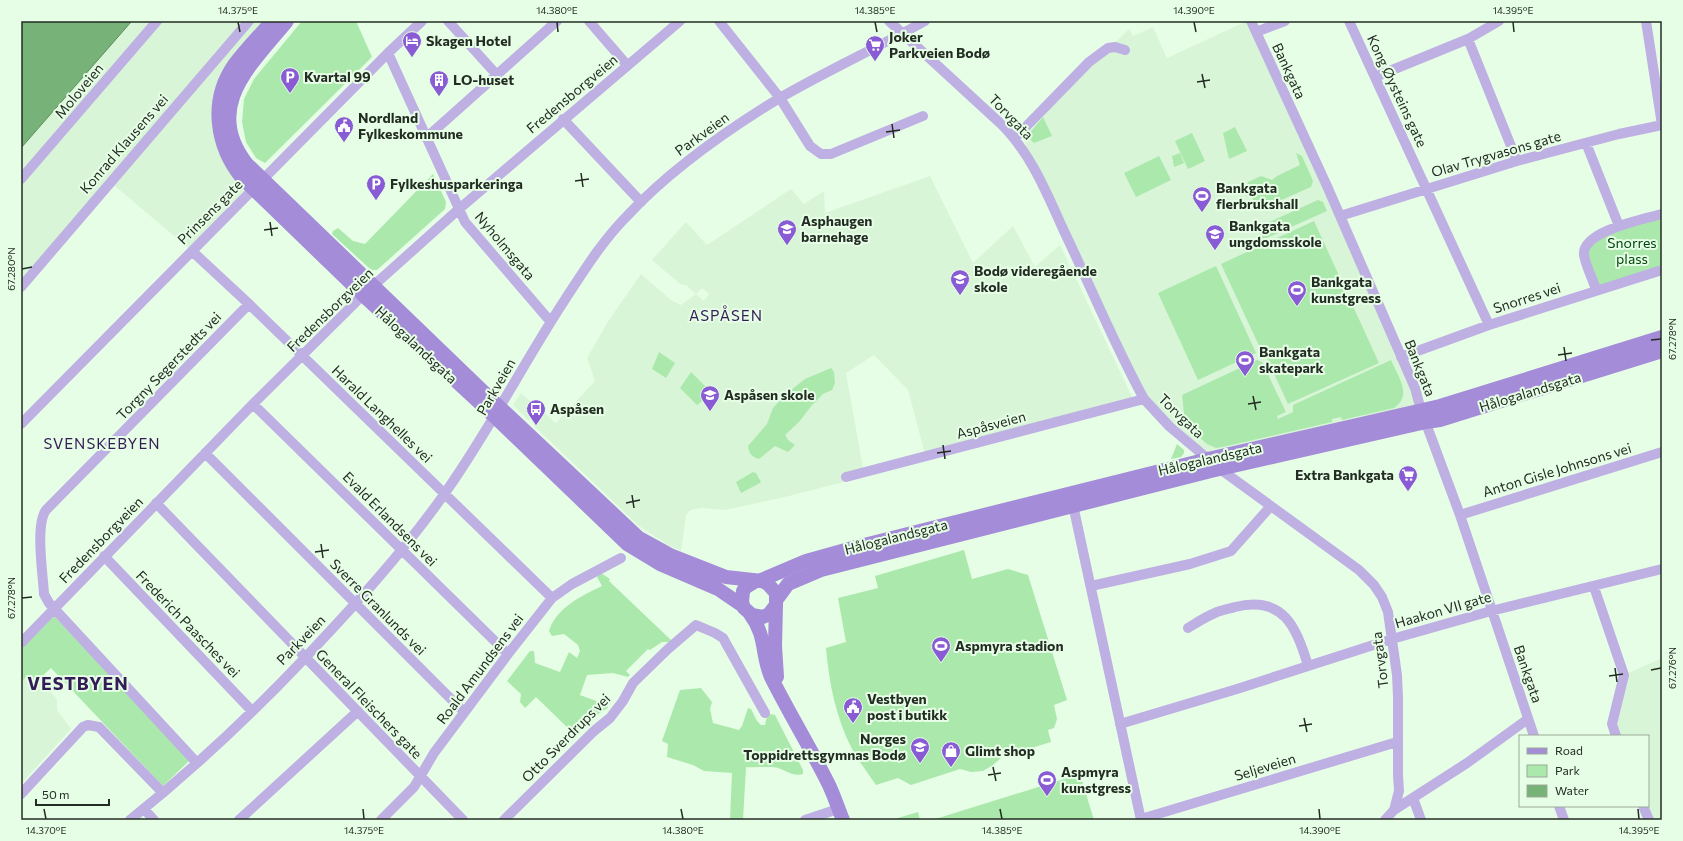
<svg xmlns="http://www.w3.org/2000/svg" width="1683" height="841" font-family="Commissioner,sans-serif">
	<rect width="100%" height="100%" fill="#e7fee6"/>
	<path fill="#d8f5d7" d="M131 21H272L222 92 253 189 192 251 110 182 21 287V148Z
		M1247 21H1251L1421 410 1208 459 1144 399 1031 163 1024 139 1028 133 1077 80 1129 29 1133 36 1153 27 1167 58Z
		M930 176 973 263 1013 226 1035 267 1060 245 1133 399 925 454 908 390 874 355 846 373 863 468 859 478 789 496 725 510 701 508 690 510 686 515 681 551 668 545 639 526 534 426 535 424 530 419 529 421 513 405 521 393 556 423 595 381 587 358 609 320 641 274 671 300 681 305 696 294 704 301 709 294 702 288 696 294 686 285 680 284 652 260 686 222 707 245 791 189 804 204 824 191 825 213Z
		M1662 658V820H1648V736H1616L1612 724 1624 675Z
		M28 675 35 682 39 679 57 699V710L71 729 22 783 21 682Z"/>
	<path fill="#abe8ac" d="M302 21H356L372 57 265 163 256 158 246 142 242 122 244 99 254 79Z
		M1043 117 1052 136 1034 143 1027 136Z
		M1235 127 1247 151 1229 159 1223 133Z
		M1192 133 1205 161 1188 169 1175 141Z
		M1180 153 1184 163 1174 167 1172 156Z
		M1296 153 1302 156 1313 181 1311 187 1261 209H1258L1247 188 1248 182 1261 176 1272 180 1277 176 1300 165Z
		M1159 156 1171 180 1136 197 1124 173Z
		M433 174 446 202 445 209 377 270H373L369 268 332 234 333 231 338 228 353 241 365 244Z
		M1318 200 1323 202 1327 211 1251 245 1254 240 1268 233 1265 228 1267 223Z
		M1662 214V270L1596 290 1585 244Z
		M1314 221 1379 363 1288 404 1264 352 1261 350 1221 264Z
		M1216 266 1256 353 1198 380 1158 293Z
		M659 352 675 363 666 378 652 369Z
		M1257 360 1262 362 1286 412 1277 416 1278 419 1293 412V405L1391 360C1398 377 1413 395 1394 408L1342 420 1341 417 1332 419V422L1227 446 1216 448 1207 444 1181 421 1184 414 1182 395Z
		M831 368 834 372 835 383 832 390 823 394 812 405 799 422 785 435 788 440 795 445 788 452 775 446 759 459C752 457 749 454 748 446L767 424 773 408 786 394 805 379Z
		M691 372 712 393 697 405 680 388Z
		M1177 444 1184 450V453L1181 457 1171 459Z
		M753 472 756 473 761 482 760 483 741 493 736 482Z
		M964 550 972 579 1008 569 1028 575 1067 700 1054 705 1057 719 1054 728 1048 730 1051 742 1002 757 993 765 983 771 971 772 960 769 911 785 898 778 876 785C868 773 859 762 852 749 836 718 829 683 826 648L846 642 838 598 878 588 875 576Z
		M601 573 610 579 609 581 671 640 670 642H662L650 650 648 649 626 671 630 675 628 677 613 673 587 675 580 695 607 705 608 708 601 712 574 734 536 697 525 708 520 702 521 694 507 681 530 651H534L535 663 560 672 569 652 577 658 580 651 578 645 564 634 552 636 549 631C556 608 581 596 602 586L597 577Z
		M54 616 190 760 163 786 51 668 35 683 28 675 21 682V649Z
		M701 688 712 702 710 709 713 723 739 730 742 726 748 708 751 709 757 721 761 725H765L767 716 770 714 775 715 803 770V774C793 777 787 771 778 768 773 766 753 768 746 767L743 820H730L732 773 704 771 693 765 667 757 668 744 662 741 680 690Z
		M1080 774 1094 820H932Z
		M918 812 920 820H891Z"/>
	<path fill="#77b378" stroke="#5e8a5e" d="M21 21 131 22 21 148Z"/>
	<g fill="none" stroke-linecap="round" stroke-linejoin="round">
		<path stroke="#bfb0e4" stroke-width="10" d="M448 21 497 75
			M589 21 627 65
			M719 21 780 98 810 146 821 154H831L923 116
			M889 21 1000 123C1030 152 1046 191 1063 229 1090 285 1114 344 1144 399L1170 427 1220 469 1359 570 1374 585 1382 597 1388 612 1397 675 1398 697V775L1399 791 1394 810 1385 820
			M1251 21 1327 186 1415 388 1421 410 1460 515 1534 736
			M1349 21 1489 325
			M1646 21 1662 125
			M1256 32 1285 21
			M1468 39 1517 161
			M388 53 465 222 550 321
			M1375 77 1468 39 1499 21
			M563 119 641 202
			M426 138 557 21
			M1015 138 1089 62 1108 48 1115 47 1125 50
			M1586 143 1619 226
			M21 179 157 21
			M1340 216 1517 161 1619 134 1662 125
			M192 251 249 304 552 598
			M21 287 249 21
			M1596 290C1593 279 1586 267 1584 255 1581 231 1644 219 1662 214
			M1401 357 1489 325 1662 270
			M253 404 508 654
			M21 424 388 53 422 21
			M205 453 464 712
			M846 477 1144 399
			M156 503 463 820
			M1073 505 1141 820
			M1460 515 1662 452
			M104 556 252 711
			M1091 586 1190 564 1231 551 1270 507
			M1594 587 1624 675 1612 724 1616 736
			M1188 628C1196 623 1205 617 1215 613 1221 610 1229 609 1235 607 1283 595 1297 627 1308 666
			M21 643 253 404 363 295 459 209 680 21
			M1120 724 1237 689 1392 639 1491 611 1662 569
			M197 763 49 603 44 594C43 574 35 525 46 510L249 304
			M21 794 83 727 88 725 99 727 163 793
			M1413 798 1421 820
			M1559 806 1564 820
			M1643 806 1649 820
			M144 809 154 820
			M1394 810 1467 763 1528 719
			M1141 819 1397 742
			M130 820C191 771 249 717 303 660 353 607 403 553 445 493 489 431 524 362 566 298 585 269 603 240 628 215 671 169 724 132 778 99 826 71 877 48 925 21
			M239 820 358 711
			M381 820 414 787 434 753 508 654 552 598 572 584 621 558
			M504 820 594 731 610 718 623 701 633 683 668 649 696 625 715 633 723 638 765 713
			M805 820 838 809"/>
		<path stroke="#a48cd8" stroke-width="14" d="M272 21C259 36 245 50 234 65 209 101 216 146 242 178L363 295 495 417 627 544 660 564 718 589 743 606
			M287 21C252 64 202 107 247 164L491 399 639 538 670 555 726 577 762 581 768 584 776 593V605L769 614 763 617 752 615 744 608 742 602 743 591 746 587 756 581
			M759 581 806 561 856 547 1208 459 1440 406 1662 337
			M777 599 788 584 821 570 1211 471 1426 422 1440 420 1662 351
			M776 605 775 646 777 677
			M750 614C767 636 761 655 771 677 789 713 810 747 828 783 834 795 838 808 843 820"/>
	</g>
	<path fill="none" stroke="#232c23" stroke-width="1.5" d="M238 22 240 32M557 22 558 32M875 22 877 32M1194 22 1196 32M1513 22 1514 32M1202 74 1205 88M1197 82 1210 80M892 124 894 138M886 132 900 130M581 173 583 187M575 181 589 179M270 222 272 236M264 230 278 228M22 269 32 267M1651 340 1661 339M1564 347 1566 361M1558 355 1572 353M1253 396 1256 410M1248 404 1261 402M943 445 945 459M937 453 951 451M632 495 634 508M626 503 640 500M321 544 323 558M315 552 329 550M22 598 32 597M1615 668 1617 682M1651 670 1661 668M1609 676 1623 674M1304 718 1307 732M1299 726 1312 724M993 767 996 781M988 775 1001 773M44 809 46 819M363 809 364 819M681 809 683 819M1000 809 1002 819M1319 809 1320 819M1638 809 1639 819"/>
	<defs>
		<g id="hotel-pin" transform="scale(1)"><path d="M0 17L-7.5 6A9.5 9.5 0 1 1 7.5 6Z" fill="#895bd4" stroke="#e7fee6"/><path d="M-6-4.5h1.5V1H6V5H4.5V3h-9V5H-6ZM-4 0a1.8 1.8 0 1 1 3.6 0ZM.5 0V-2.5h3Q6-2.5 6 0Z" fill="#fff"/></g>
		<g id="supermarket-pin" transform="scale(1)"><path d="M0 17L-7.5 6A9.5 9.5 0 1 1 7.5 6Z" fill="#895bd4" stroke="#e7fee6"/><path d="M-6-5.5h2.5l.6 2H6L4.5 2H-2.5L-4.4-4H-6ZM-1.5 3.2a1.3 1.3 0 1 0 .1 0ZM3 3.2a1.3 1.3 0 1 0 .1 0Z" fill="#fff"/></g>
		<g id="parking-pin" transform="scale(1)"><path d="M0 17L-7.5 6A9.5 9.5 0 1 1 7.5 6Z" fill="#895bd4" stroke="#e7fee6"/><path d="M-3.5-5.5H1a3.5 3.5 0 0 1 0 7H-1V5.5H-3.5ZM-1-3.4V-.6H.8a1.4 1.4 0 0 0 0-2.8Z" fill="#fff"/></g>
		<g id="building-pin" transform="scale(1)"><path d="M0 17L-7.5 6A9.5 9.5 0 1 1 7.5 6Z" fill="#895bd4" stroke="#e7fee6"/><path d="M-4-6H4V6H1V3H-1V6H-4ZM-2.5-4.3h1.7v1.8h-1.7ZM.8-4.3h1.7v1.8H.8ZM-2.5-1h1.7V.8h-1.7ZM.8-1h1.7V.8H.8Z" fill="#fff"/></g>
		<g id="civic-pin" transform="scale(1)"><path d="M0 17L-7.5 6A9.5 9.5 0 1 1 7.5 6Z" fill="#895bd4" stroke="#e7fee6"/><path d="M-.6-6.5H3V-4.5H.6V-3L4-1V1h2V6H-6V1h2V-1L-.6-3ZM-1.2 2.5V6h2.4V2.5Z" fill="#fff"/></g>
		<g id="stadium-pin" transform="scale(1)"><path d="M0 17L-7.5 6A9.5 9.5 0 1 1 7.5 6Z" fill="#895bd4" stroke="#e7fee6"/><path d="M0-5a6.5 5 0 1 0 0 10a6.5 5 0 1 0 0-10ZM-3.5-1.8h7v3.6h-7Z" fill="#fff"/></g>
		<g id="school-pin" transform="scale(1)"><path d="M0 17L-7.5 6A9.5 9.5 0 1 1 7.5 6Z" fill="#895bd4" stroke="#e7fee6"/><path d="M0-5L7-2L0 1L-7-2ZM-4 1L0 2.5L4 1V4Q0 6-4 4Z" fill="#fff"/></g>
		<g id="bus-pin" transform="scale(1)"><path d="M0 17L-7.5 6A9.5 9.5 0 1 1 7.5 6Z" fill="#895bd4" stroke="#e7fee6"/><path d="M-5-6H5V4H4V6H2V4H-2V6H-4V4H-5ZM-3.5-4V0h7V-4ZM-3.5 1.2v1.5H-2V1.2ZM2 1.2v1.5H3.5V1.2Z" fill="#fff"/></g>
		<g id="shop-pin" transform="scale(1)"><path d="M0 17L-7.5 6A9.5 9.5 0 1 1 7.5 6Z" fill="#895bd4" stroke="#e7fee6"/><path d="M-5-2.5h2.3a2.7 3.5 0 0 1 5.4 0H5L5.5 6h-11ZM-1.5-2.5h3a1.5 2.3 0 0 0-3 0Z" fill="#fff"/></g>
	</defs>
	<g fill-rule="evenodd">
		<use href="#hotel-pin" x="412" y="41"/>
		<use href="#supermarket-pin" x="875" y="45"/>
		<use href="#parking-pin" x="290" y="77"/>
		<use href="#building-pin" x="439" y="80"/>
		<use href="#civic-pin" x="344" y="126"/>
		<use href="#parking-pin" x="376" y="184"/>
		<use href="#stadium-pin" x="1202" y="196"/>
		<use href="#school-pin" x="787" y="229"/>
		<use href="#school-pin" x="1215" y="234"/>
		<use href="#school-pin" x="960" y="279"/>
		<use href="#stadium-pin" x="1297" y="290"/>
		<use href="#stadium-pin" x="1245" y="360"/>
		<use href="#school-pin" x="710" y="395"/>
		<use href="#bus-pin" x="536" y="409"/>
		<use href="#supermarket-pin" x="1408" y="475"/>
		<use href="#stadium-pin" x="941" y="646"/>
		<use href="#civic-pin" x="853" y="707"/>
		<use href="#school-pin" x="920" y="747"/>
		<use href="#shop-pin" x="951" y="751"/>
		<use href="#stadium-pin" x="1047" y="780"/>
	</g>
	<g text-anchor="middle" stroke-width="4" stroke-linejoin="round" paint-order="stroke">
		<g font-size="14" font-weight="bold" fill="#232c23" stroke="#e7fee6" text-anchor="start">
			<text x="889" y="42">Joker<tspan x="889" dy="16">Parkveien Bodø</tspan></text>
			<text x="426" y="46">Skagen Hotel</text>
			<text x="304" y="82">Kvartal 99</text>
			<text x="453" y="85">LO-huset</text>
			<text x="358" y="123">Nordland<tspan x="358" dy="16">Fylkeskommune</tspan></text>
			<text x="390" y="189">Fylkeshusparkeringa</text>
			<text x="1216" y="193">Bankgata<tspan x="1216" dy="16">flerbrukshall</tspan></text>
			<text x="801" y="226">Asphaugen<tspan x="801" dy="16">barnehage</tspan></text>
			<text x="1229" y="231">Bankgata<tspan x="1229" dy="16">ungdomsskole</tspan></text>
			<text x="974" y="276">Bodø videregående<tspan x="974" dy="16">skole</tspan></text>
			<text x="1311" y="287">Bankgata<tspan x="1311" dy="16">kunstgress</tspan></text>
			<text x="1259" y="357">Bankgata<tspan x="1259" dy="16">skatepark</tspan></text>
			<text x="724" y="400">Aspåsen skole</text>
			<text x="550" y="414">Aspåsen</text>
			<text x="1394" y="480" text-anchor="end">Extra Bankgata</text>
			<text x="955" y="651">Aspmyra stadion</text>
			<text x="867" y="704">Vestbyen<tspan x="867" dy="16">post i butikk</tspan></text>
			<text x="906" y="744" text-anchor="end">Norges<tspan x="906" dy="16">Toppidrettsgymnas Bodø</tspan></text>
			<text x="965" y="756">Glimt shop</text>
			<text x="1061" y="777">Aspmyra<tspan x="1061" dy="16">kunstgress</tspan></text>
		</g>
		<g font-size="14" fill="#232c23" stroke="#e7fee6">
			<text transform="translate(1289 71) rotate(65)" y="5">Bankgata</text>
			<text transform="translate(79 91) rotate(-50)" y="5">Moloveien</text>
			<text transform="translate(1397 91) rotate(65)" y="5">Kong Øysteins gate</text>
			<text transform="translate(572 94) rotate(-40)" y="5">Fredensborgveien</text>
			<text transform="translate(1011 117) rotate(46)" y="5">Torvgata</text>
			<text transform="translate(702 134) rotate(-36)" y="5">Parkveien</text>
			<text transform="translate(124 144) rotate(-49)" y="5">Konrad Klausens vei</text>
			<text transform="translate(1496 154) rotate(-16)" y="5">Olav Trygvasons gate</text>
			<text transform="translate(210 212) rotate(-45)" y="5">Prinsens gate</text>
			<text transform="translate(505 246) rotate(50)" y="5">Nyholmsgata</text>
			<text transform="translate(1527 298) rotate(-18)" y="5">Snorres vei</text>
			<text transform="translate(330 310) rotate(-44)" y="5">Fredensborgveien</text>
			<text transform="translate(416 345) rotate(43)" y="5">Hålogalandsgata</text>
			<text transform="translate(169 366) rotate(-46)" y="5">Torgny Segerstedts vei</text>
			<text transform="translate(1420 368) rotate(68)" y="5">Bankgata</text>
			<text transform="translate(496 387) rotate(-60)" y="5">Parkveien</text>
			<text transform="translate(1530 392) rotate(-17)" y="5">Hålogalandsgata</text>
			<text transform="translate(382 414) rotate(44)" y="5">Harald Langhelles vei</text>
			<text transform="translate(1181 416) rotate(44)" y="5">Torvgata</text>
			<text transform="translate(991 425) rotate(-15)" y="5">Aspåsveien</text>
			<text transform="translate(1210 459) rotate(-13)" y="5">Hålogalandsgata</text>
			<text transform="translate(1557 470) rotate(-17)" y="5">Anton Gisle Johnsons vei</text>
			<text transform="translate(390 519) rotate(45)" y="5">Evald Erlandsens vei</text>
			<text transform="translate(896 537) rotate(-14)" y="5">Hålogalandsgata</text>
			<text transform="translate(101 540) rotate(-46)" y="5">Fredensborgveien</text>
			<text transform="translate(378 607) rotate(45)" y="5">Sverre Granlunds vei</text>
			<text transform="translate(1443 610) rotate(-16)" y="5">Haakon VII gate</text>
			<text transform="translate(188 624) rotate(46)" y="5">Frederich Paasches vei</text>
			<text transform="translate(301 640) rotate(-46)" y="5">Parkveien</text>
			<text transform="translate(1380 660) rotate(-97)" y="5">Torvgata</text>
			<text transform="translate(480 669) rotate(-53)" y="5">Roald Amundsens vei</text>
			<text transform="translate(1528 674) rotate(71)" y="5">Bankgata</text>
			<text transform="translate(369 704) rotate(46)" y="5">General Fleischers gate</text>
			<text transform="translate(566 738) rotate(-45)" y="5">Otto Sverdrups vei</text>
			<text transform="translate(1265 767) rotate(-17)" y="5">Seljeveien</text>
		</g>
		<g font-size="14" fill="#01470e" stroke="#e7fee6">
			<text x="1632" y="248">Snorres<tspan x="1632" dy="16">plass</tspan></text>
		</g>
		<g font-size="15" letter-spacing="1" fill="#341d57" stroke="#e7fee6">
			<text x="726" y="321">ASPÅSEN</text>
			<text x="102" y="449">SVENSKEBYEN</text>
		</g>
		<g font-size="18" font-weight="bold" letter-spacing="1" fill="#341d57" stroke="#e7fee6">
			<text x="78" y="690">VESTBYEN</text>
		</g>
	</g>
	<rect width="1683" height="841" fill="none" stroke="#e7fee6" stroke-width="44"/>
	<rect x="1519" y="735" width="130" height="72" fill="#e7fee6" stroke="#99aa98"/>
	<rect x="1527" y="748" width="20" height="6" fill="#a48cd8" stroke="#99aa98"/>
	<text x="1555" y="755" font-size="12" fill="#232c23">Road</text>
	<rect x="1527" y="765" width="20" height="12" fill="#abe8ac" stroke="#99aa98"/>
	<text x="1555" y="775" font-size="12" fill="#232c23">Park</text>
	<rect x="1527" y="785" width="20" height="12" fill="#77b378" stroke="#99aa98"/>
	<text x="1555" y="795" font-size="12" fill="#232c23">Water</text>
	<path d="M36 799v6h73v-6" fill="none" stroke="#232c23" stroke-width="2"/>
	<text x="42" y="799" font-size="12" fill="#232c23" stroke="#e7fee6" stroke-width="3" paint-order="stroke">50 m</text>
	<rect x="22" y="22" width="1639" height="797" fill="none" stroke="#232c23" stroke-width="1.5"/>
	<g font-size="10" text-anchor="middle" fill="#232c23">
		<text x="238" y="14">14.375°E</text>
		<text x="557" y="14">14.380°E</text>
		<text x="875" y="14">14.385°E</text>
		<text x="1194" y="14">14.390°E</text>
		<text x="1513" y="14">14.395°E</text>
		<text transform="translate(11 269) rotate(-90)" y="4">67.280°N</text>
		<text transform="translate(1672 339) rotate(-90)" y="4">67.278°N</text>
		<text transform="translate(11 598) rotate(-90)" y="4">67.278°N</text>
		<text transform="translate(1672 668) rotate(-90)" y="4">67.276°N</text>
		<text x="46" y="834">14.370°E</text>
		<text x="364" y="834">14.375°E</text>
		<text x="683" y="834">14.380°E</text>
		<text x="1002" y="834">14.385°E</text>
		<text x="1320" y="834">14.390°E</text>
		<text x="1639" y="834">14.395°E</text>
	</g>
</svg>
